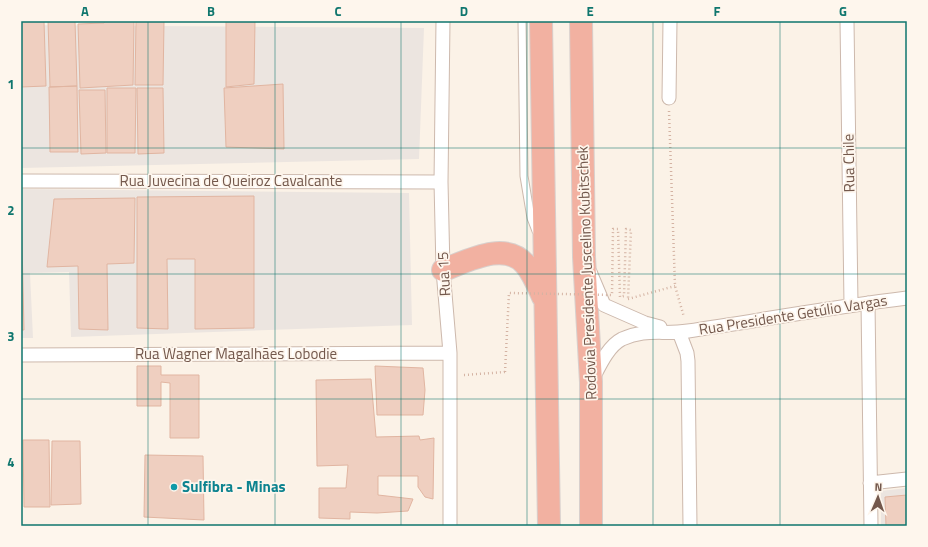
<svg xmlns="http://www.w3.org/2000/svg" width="928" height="547" font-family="'Titillium Web',sans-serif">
	<rect width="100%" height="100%" fill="#fbf2e7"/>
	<path fill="#ece5e0" d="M21 25 424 28 419 159 21 168Z
		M21 189 409 193 412 325 71 337 69 272 30 273 33 338H21Z
		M907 488V526H881V491Z"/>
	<path fill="#efcfc0" stroke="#e1b5a1" d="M21 21H44L46 86 21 87Z
		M48 21H75L77 86 50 87Z
		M105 21H134L133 85 80 88 78 24 104 23Z
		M136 21H164L163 85H135Z
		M226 21H255L254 84 226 87Z
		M283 84 284 149 226 147 224 88Z
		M77 86 78 152H50L49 87Z
		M107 88H136L135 153H107Z
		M137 88H163L164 153 138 154Z
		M79 90H105L106 153 81 154Z
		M254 196V328L195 329V259H167L168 329 137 328V197Z
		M21 198 24 330H21Z
		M135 198 134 263 107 264 108 330 79 329 78 266 47 267 54 199Z
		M137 366H161V375H199V438H170V383L161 382V406H137Z
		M375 366 423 368 425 390 423 415H377Z
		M371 379 376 437 419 436 420 440 434 438 433 499 425 497 418 487V476H378V495L413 499 408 511 377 513 350 512V519L319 518V488H346L348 465 317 466 316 380Z
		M23 440H49L50 507H24Z
		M52 441H80L81 504 51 505Z
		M145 455 203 456 204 520 144 517Z
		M907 495V526H886L885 497Z"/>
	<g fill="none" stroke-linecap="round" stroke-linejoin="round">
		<g stroke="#cdb9ad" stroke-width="9">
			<path id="lane" d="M522 21 524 176 531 218 536 231"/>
		</g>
		<g stroke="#cdb9ad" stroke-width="15">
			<path id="street" d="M443 21 441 182 443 270 450 353V526
				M847 21 851 304
				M669 98 670 21
				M21 181 441 182
				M590 272 604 305 645 323 660 327
				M868 303 871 526
				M679 332 687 353 688 361 690 526
				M21 355 450 353
				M592 380C599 367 608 346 622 339 646 328 663 335 688 331 761 320 833 307 907 298
				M870 483 907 479"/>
		</g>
		<g stroke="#d8d0cd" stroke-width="24">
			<path id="highway" d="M541 21 549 526
				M581 21 584 257 591 382V526
				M443 270C466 262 504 240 525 264 533 273 538 286 543 297"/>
		</g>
		<path stroke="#d4b3a3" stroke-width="2.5" stroke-dasharray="1 3" stroke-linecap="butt" d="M669 111 675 286 684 317
			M628 299 675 286
			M464 375 505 372"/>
		<use href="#lane" stroke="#fff" stroke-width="7"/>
		<use href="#street" stroke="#fff" stroke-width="13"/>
		<use href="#highway" stroke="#f2b1a1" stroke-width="22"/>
		<path stroke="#d4b3a3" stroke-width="2.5" stroke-dasharray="1 3" stroke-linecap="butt" d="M505 372 509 293 612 295 613 229H618L620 297 624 296 626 229 631 230 628 299"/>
	</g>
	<path fill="none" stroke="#0f766e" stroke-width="1" stroke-opacity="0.55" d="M148 21V526M275 21V526M401 21V526M527 21V526M653 21V526M780 21V526M21 148H907M21 274H907M21 399H907"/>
	<circle fill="#0f9aa8" stroke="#fef6ed" stroke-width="1.5" cx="174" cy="487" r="4"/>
	<g text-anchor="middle" stroke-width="3.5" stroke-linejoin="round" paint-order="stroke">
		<g font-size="15" fill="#73584c" stroke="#fef6ed">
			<text transform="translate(849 163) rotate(-91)" y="5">Rua Chile</text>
			<text x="231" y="186">Rua Juvecina de Queiroz Cavalcante</text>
			<text transform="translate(587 273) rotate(-92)" y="5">Rodovia Presidente Juscelino Kubitschek</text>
			<text transform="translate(444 274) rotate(-93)" y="5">Rua 15</text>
			<text transform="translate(793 315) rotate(-9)" y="5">Rua Presidente Getúlio Vargas</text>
			<text x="236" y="359">Rua Wagner Magalhães Lobodie</text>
		</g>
		<g font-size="15" font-weight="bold" fill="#0d838f" stroke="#fef6ed" text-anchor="start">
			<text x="182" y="492">Sulfibra - Minas</text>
		</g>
	</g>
	<rect width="928" height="547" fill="none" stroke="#fef6ed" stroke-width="44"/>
	<g transform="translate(878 497) rotate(2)" stroke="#fef6ed" stroke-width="3" paint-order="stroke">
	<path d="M0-3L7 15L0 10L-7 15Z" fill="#73584c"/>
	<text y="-6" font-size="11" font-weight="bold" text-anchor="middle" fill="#73584c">N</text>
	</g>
	<rect x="22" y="22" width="884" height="503" fill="none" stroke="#0f766e" stroke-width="1.5"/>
	<g font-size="13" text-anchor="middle" font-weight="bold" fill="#0f766e">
		<text x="85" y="16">A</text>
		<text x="211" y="16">B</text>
		<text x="338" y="16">C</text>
		<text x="464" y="16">D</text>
		<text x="590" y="16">E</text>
		<text x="717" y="16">F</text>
		<text x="843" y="16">G</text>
		<text x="11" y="89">1</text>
		<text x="11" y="215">2</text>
		<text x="11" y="341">3</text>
		<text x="11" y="467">4</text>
	</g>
</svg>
